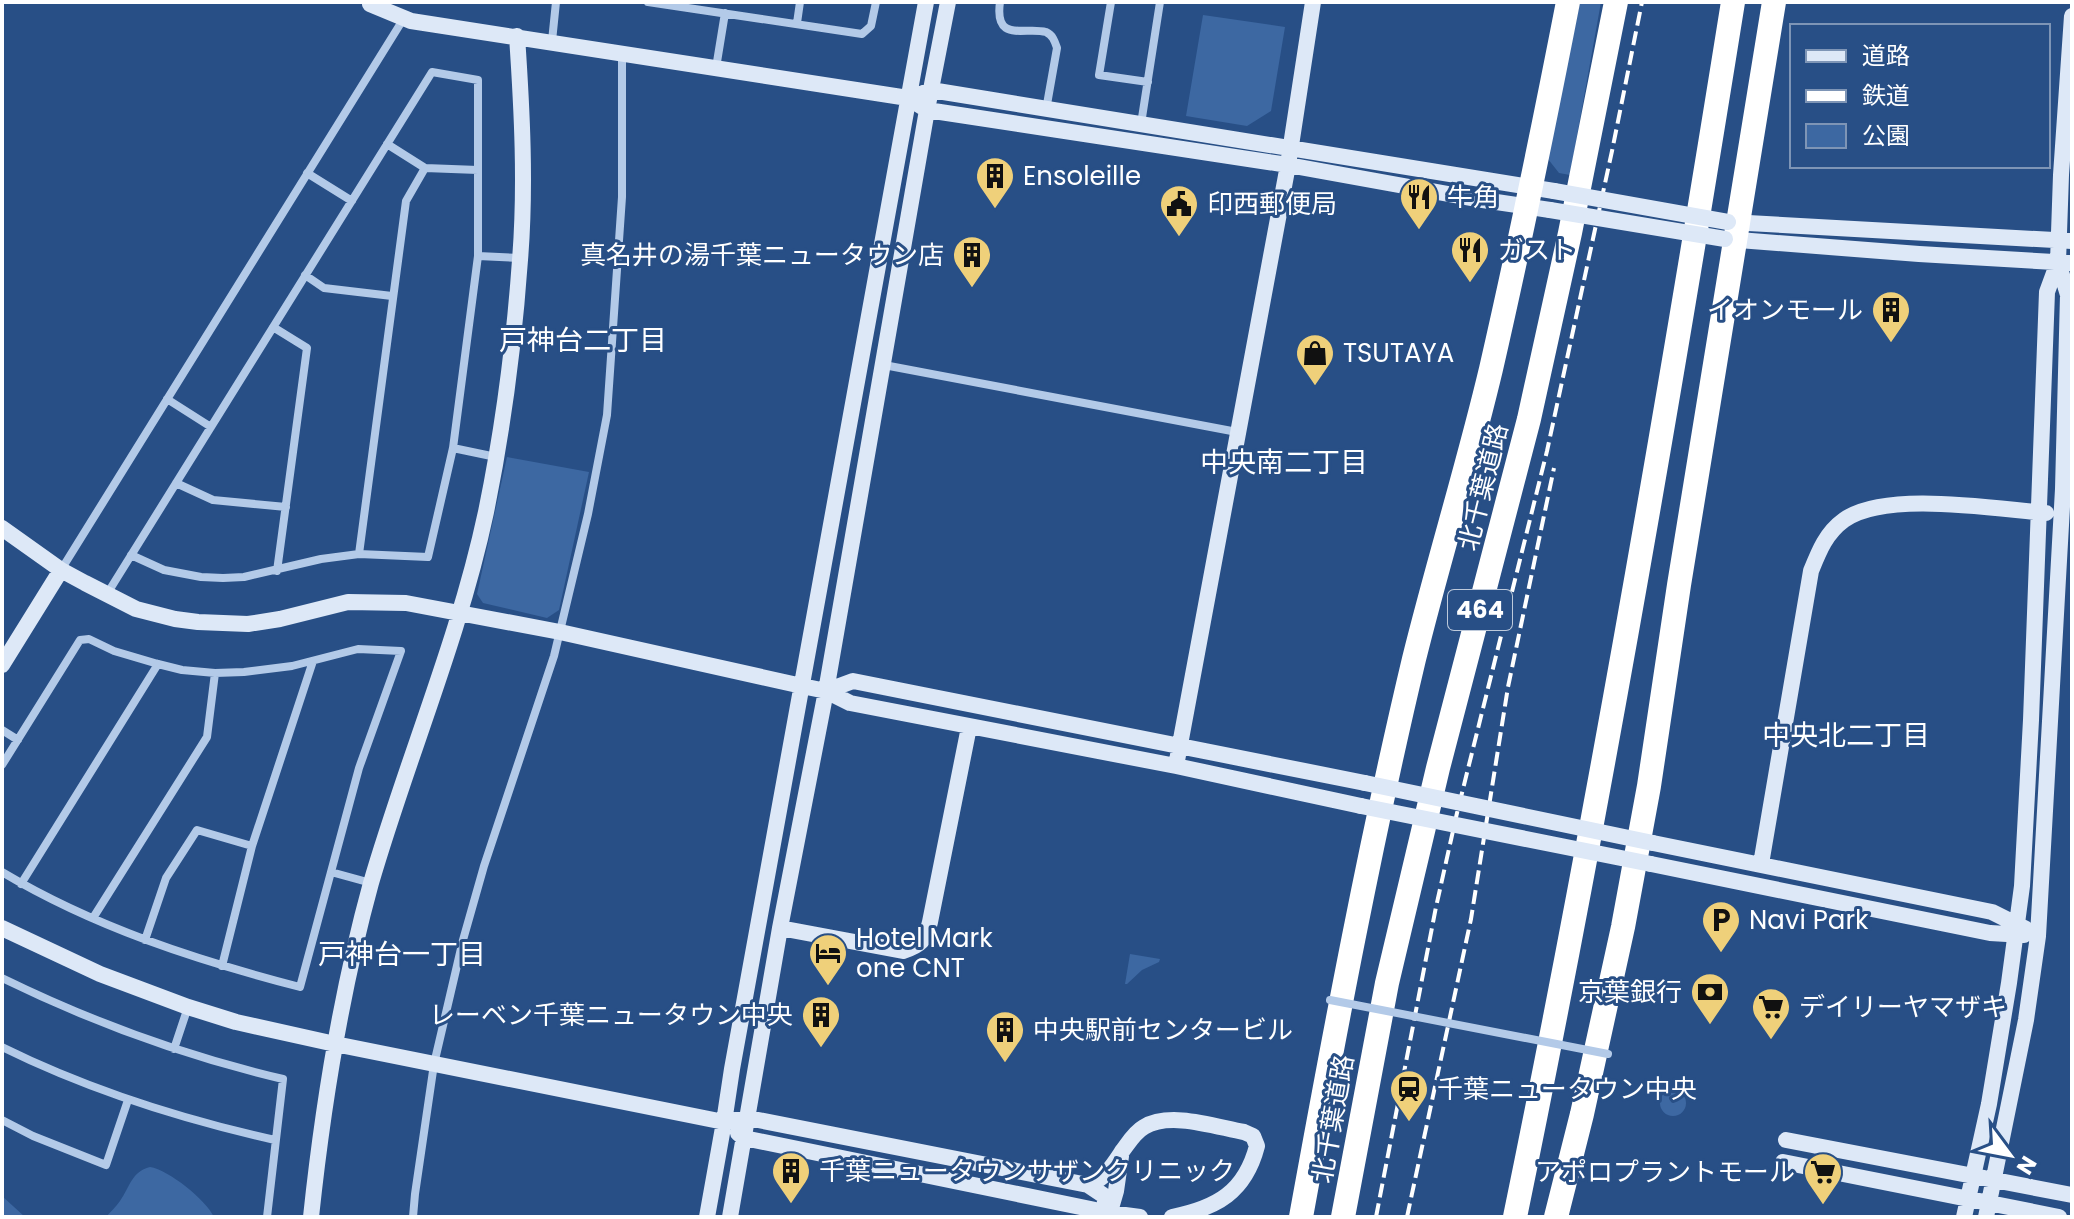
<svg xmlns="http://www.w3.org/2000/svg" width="2074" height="1219" font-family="Poppins,'Noto Sans JP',sans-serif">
	<rect width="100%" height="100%" fill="#284f86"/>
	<path fill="#3d68a2" d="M1580 2H1601L1570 175 1559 173 1548 159Z
		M1203 15 1285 27 1271 111 1247 126 1186 116Z
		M507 457 589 472 559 610 547 618 483 603 477 594Z
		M1130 954 1160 959 1159 962 1142 970 1127 984H1125Z
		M1660 1103a13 13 0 1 1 26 0a13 13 0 1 1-26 0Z
		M150 1167C169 1170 206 1200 214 1217H106C110 1212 116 1207 120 1201 130 1187 131 1172 150 1167Z
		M2 1196 25 1217H2Z"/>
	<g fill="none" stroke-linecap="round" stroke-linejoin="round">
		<path stroke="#b3cae8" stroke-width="8" d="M648 2 862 34 871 26 876 2
			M1000 2C994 44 1026 26 1046 32 1053 35 1055 42 1057 48L1046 110
			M1111 2 1099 75 1148 82
			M797 23 800 2
			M552 41 556 2
			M716 68 725 13
			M1141 124 1160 2
			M387 144 425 168 478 170
			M307 173 352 201
			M478 256 521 258
			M305 275 324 288 392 296
			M273 327 307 348 277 571
			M884 365 1237 432
			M167 399 211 427
			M453 448 496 457
			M176 483 213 500 286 507
			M359 554 406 201 425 168
			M61 570 404 18
			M107 594 432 72 478 80V256L453 448 428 557 359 554 321 559 244 577 223 578 201 577 164 570 131 555
			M2 730 18 740
			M2 765 80 640 89 639 114 651 158 664 182 670 215 673 244 672 292 666 358 649 401 651 359 768 300 987C196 960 94 927 2 872
			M331 872 371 883
			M21 884 158 664
			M93 918 207 737 215 673
			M145 940 166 878 197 830 252 846
			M222 966 252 846 313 661
			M2 978C92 1022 185 1056 283 1079L267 1217
			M2 1047C89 1090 181 1119 275 1140
			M174 1049 188 1007
			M2 1120 33 1136 106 1165 128 1100
			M413 1217 415 1194 434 1064 463 940 484 866 554 656 588 514 607 415 622 197V53"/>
		<path stroke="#dde8f7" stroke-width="16" d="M370 4 411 21 908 98 927 110 1288 165 1476 199 1550 210
			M921 94 931 90 1554 191
			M1730 222 2072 241
			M1726 239 1919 254 2072 263
			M2 528 61 570 85 583 136 609 175 619 198 622 248 624 280 619 348 602 406 603 560 632 802 686 826 691 850 703 1176 766 1361 806
			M2 665 61 570
			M826 691 853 681 1365 783
			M1176 766 1288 165 1313 2
			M1653 843 1992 912 2026 929
			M1651 864 1990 933 2024 935
			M1761 864 1811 571C1819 551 1826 533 1844 520 1885 490 1996 509 2046 513
			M2 928 100 974 188 1007 236 1022 335 1044 724 1122 748 1118 1088 1185 1103 1195 1110 1213
			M780 928 903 951C920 946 926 940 930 922L969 727
			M738 1133 744 1138 1110 1213 1140 1217
			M1786 1140 2072 1195
			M1783 1162 2059 1217
			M1088 1185C1105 1179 1113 1165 1123 1150 1129 1142 1135 1132 1144 1127 1170 1111 1216 1127 1244 1132L1253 1136 1257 1146C1245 1192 1217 1208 1172 1217
			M1109 1215 1116 1191 1121 1156
			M311 1217C323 1104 341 992 371 883 407 759 459 639 486 512 503 429 514 345 520 260 526 186 522 110 517 36
			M707 1217 724 1122 732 1069 926 2
			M730 1217 780 928 826 691 927 110 948 2
			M1964 1217 1989 1104 2009 983 2022 886 2031 720 2047 292 2058 262 2061 175 2072 16
			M1986 1217 2026 1020 2038 936 2063 489 2068 295 2058 262"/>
		<path stroke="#fff" stroke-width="24" d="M1301 1217C1335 1030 1370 844 1414 659 1438 562 1468 466 1491 369 1519 247 1544 125 1568 2
			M1343 1217 1387 983 1438 768 1529 419 1570 233 1616 2
			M1515 1217C1598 814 1668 408 1733 2
			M1556 1217 1582 1114 1623 927 1649 786 1679 585 1774 2"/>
		<path stroke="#fff" stroke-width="4" stroke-dasharray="14 6" stroke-linecap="butt" d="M1376 1217 1436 907 1457 813 1547 451 1612 151 1642 2
			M1407 1217 1471 919 1508 687 1554 468"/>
		<path stroke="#b3cae8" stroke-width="8" d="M1330 1000 1608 1054"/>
		<path stroke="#dde8f7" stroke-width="16" d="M1554 191 1728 222
			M1550 210 1725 239
			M1365 783 1653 843
			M1361 806 1651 864"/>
	</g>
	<defs>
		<g id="building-pin" transform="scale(2)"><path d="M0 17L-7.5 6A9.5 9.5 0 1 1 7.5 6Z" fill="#efd07a" stroke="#284f86"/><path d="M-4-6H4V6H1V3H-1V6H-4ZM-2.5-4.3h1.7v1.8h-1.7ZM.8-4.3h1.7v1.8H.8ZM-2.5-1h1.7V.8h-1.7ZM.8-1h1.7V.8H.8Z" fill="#111"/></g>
		<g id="restaurant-pin" transform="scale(2)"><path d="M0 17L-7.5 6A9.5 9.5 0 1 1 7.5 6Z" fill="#efd07a" stroke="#284f86"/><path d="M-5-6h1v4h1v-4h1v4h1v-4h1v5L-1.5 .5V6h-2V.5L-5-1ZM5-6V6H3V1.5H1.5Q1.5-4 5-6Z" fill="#111"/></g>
		<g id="civic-pin" transform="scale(2)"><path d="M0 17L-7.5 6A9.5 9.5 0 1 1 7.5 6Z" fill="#efd07a" stroke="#284f86"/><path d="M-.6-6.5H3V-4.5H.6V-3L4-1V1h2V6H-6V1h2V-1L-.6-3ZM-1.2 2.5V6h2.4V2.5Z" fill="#111"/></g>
		<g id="shop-pin" transform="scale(2)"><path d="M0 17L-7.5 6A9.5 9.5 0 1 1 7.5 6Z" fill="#efd07a" stroke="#284f86"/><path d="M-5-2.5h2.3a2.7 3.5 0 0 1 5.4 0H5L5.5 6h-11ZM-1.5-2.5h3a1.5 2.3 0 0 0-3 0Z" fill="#111"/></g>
		<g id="parking-pin" transform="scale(2)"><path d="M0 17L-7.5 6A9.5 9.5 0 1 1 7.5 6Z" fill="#efd07a" stroke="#284f86"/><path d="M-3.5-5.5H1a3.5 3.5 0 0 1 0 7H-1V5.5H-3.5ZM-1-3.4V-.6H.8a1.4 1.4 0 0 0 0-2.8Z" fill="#111"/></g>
		<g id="hotel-pin" transform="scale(2)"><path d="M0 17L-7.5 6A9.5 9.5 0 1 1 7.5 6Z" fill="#efd07a" stroke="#284f86"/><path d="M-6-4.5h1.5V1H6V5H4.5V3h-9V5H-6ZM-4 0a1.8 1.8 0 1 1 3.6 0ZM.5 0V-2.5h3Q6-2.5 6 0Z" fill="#111"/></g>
		<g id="bank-pin" transform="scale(2)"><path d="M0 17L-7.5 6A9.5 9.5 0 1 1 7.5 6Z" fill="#efd07a" stroke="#284f86"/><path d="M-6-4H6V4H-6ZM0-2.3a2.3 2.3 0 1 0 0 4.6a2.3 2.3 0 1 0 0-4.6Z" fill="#111"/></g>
		<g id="supermarket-pin" transform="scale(2)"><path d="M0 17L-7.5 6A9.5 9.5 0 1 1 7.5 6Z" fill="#efd07a" stroke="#284f86"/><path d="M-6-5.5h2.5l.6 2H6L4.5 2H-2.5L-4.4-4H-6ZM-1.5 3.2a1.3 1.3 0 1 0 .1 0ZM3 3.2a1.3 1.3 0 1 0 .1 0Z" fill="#111"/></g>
		<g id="station-pin" transform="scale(2)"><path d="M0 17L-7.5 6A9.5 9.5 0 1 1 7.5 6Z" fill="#efd07a" stroke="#284f86"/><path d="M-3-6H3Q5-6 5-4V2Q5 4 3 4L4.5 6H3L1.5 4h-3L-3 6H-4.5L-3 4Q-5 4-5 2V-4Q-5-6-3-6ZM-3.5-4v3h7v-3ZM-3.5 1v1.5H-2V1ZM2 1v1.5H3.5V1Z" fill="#111"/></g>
	</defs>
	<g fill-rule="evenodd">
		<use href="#building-pin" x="995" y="176"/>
		<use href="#restaurant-pin" x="1419" y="197"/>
		<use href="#civic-pin" x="1179" y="204"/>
		<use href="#restaurant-pin" x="1470" y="250"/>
		<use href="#building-pin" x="972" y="255"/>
		<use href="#building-pin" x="1891" y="310"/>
		<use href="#shop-pin" x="1315" y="353"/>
		<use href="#parking-pin" x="1721" y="920"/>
		<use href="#hotel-pin" x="828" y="953"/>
		<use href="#bank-pin" x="1710" y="992"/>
		<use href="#supermarket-pin" x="1771" y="1007"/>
		<use href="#building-pin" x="821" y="1015"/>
		<use href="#building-pin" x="1005" y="1030"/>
		<use href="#station-pin" x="1409" y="1089"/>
		<use href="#building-pin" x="791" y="1171"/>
		<use href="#supermarket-pin" x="1823" y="1172"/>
	</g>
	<g text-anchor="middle" stroke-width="6" stroke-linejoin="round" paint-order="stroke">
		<rect fill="#284f86" stroke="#becadb" stroke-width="2" x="1448" y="590" width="64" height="40" rx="6"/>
		<g font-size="24" font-weight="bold" fill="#fff">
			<text x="1480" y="618">464</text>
		</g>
		<g font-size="26" fill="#fff" stroke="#284f86" text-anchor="start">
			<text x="1023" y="185">Ensoleille</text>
			<text x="1447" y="206">牛角</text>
			<text x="1207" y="213">印西郵便局</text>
			<text x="1498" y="259">ガスト</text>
			<text x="944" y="264" text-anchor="end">真名井の湯千葉ニュータウン店</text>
			<text x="1863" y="319" text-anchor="end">イオンモール</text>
			<text x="1343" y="362">TSUTAYA</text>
			<text x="1749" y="929">Navi Park</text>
			<text x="856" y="947">Hotel Mark<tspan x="856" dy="30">one CNT</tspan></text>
			<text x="1682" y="1001" text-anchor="end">京葉銀行</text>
			<text x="1799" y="1016">デイリーヤマザキ</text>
			<text x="793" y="1024" text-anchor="end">レーベン千葉ニュータウン中央</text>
			<text x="1033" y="1039">中央駅前センタービル</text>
			<text x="1437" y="1098">千葉ニュータウン中央</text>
			<text x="819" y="1180">千葉ニュータウンサザンクリニック</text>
			<text x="1795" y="1181" text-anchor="end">アポロプラントモール</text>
		</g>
		<g font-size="26" fill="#fff" stroke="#284f86">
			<text transform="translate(1483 487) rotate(-76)" y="9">北千葉道路</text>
			<text transform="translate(1333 1119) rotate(-80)" y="9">北千葉道路</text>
		</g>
		<g font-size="28" fill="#fff" stroke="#284f86">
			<text x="583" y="350">戸神台二丁目</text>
			<text x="1284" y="472">中央南二丁目</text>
			<text x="1846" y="745">中央北二丁目</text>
			<text x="402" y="964">戸神台一丁目</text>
		</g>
	</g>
	<rect width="2074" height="1219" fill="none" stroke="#ffffff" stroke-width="8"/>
	<rect x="1790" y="24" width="260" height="144" fill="#284f86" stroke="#7e95b6" stroke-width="2"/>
	<rect x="1806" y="50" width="40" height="12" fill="#dde8f7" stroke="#7e95b6" stroke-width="2"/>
	<text x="1862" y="64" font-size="24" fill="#ffffff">道路</text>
	<rect x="1806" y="90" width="40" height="12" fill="#ffffff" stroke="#7e95b6" stroke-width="2"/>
	<text x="1862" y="104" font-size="24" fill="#ffffff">鉄道</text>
	<rect x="1806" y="124" width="40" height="24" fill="#3d68a2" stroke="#7e95b6" stroke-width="2"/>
	<text x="1862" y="144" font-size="24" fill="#ffffff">公園</text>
	<g transform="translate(2010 1155) rotate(122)" stroke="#284f86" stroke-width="6" paint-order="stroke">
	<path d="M0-6L14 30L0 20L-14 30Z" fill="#ffffff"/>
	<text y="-12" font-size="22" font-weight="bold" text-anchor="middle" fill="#ffffff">N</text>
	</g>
</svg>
